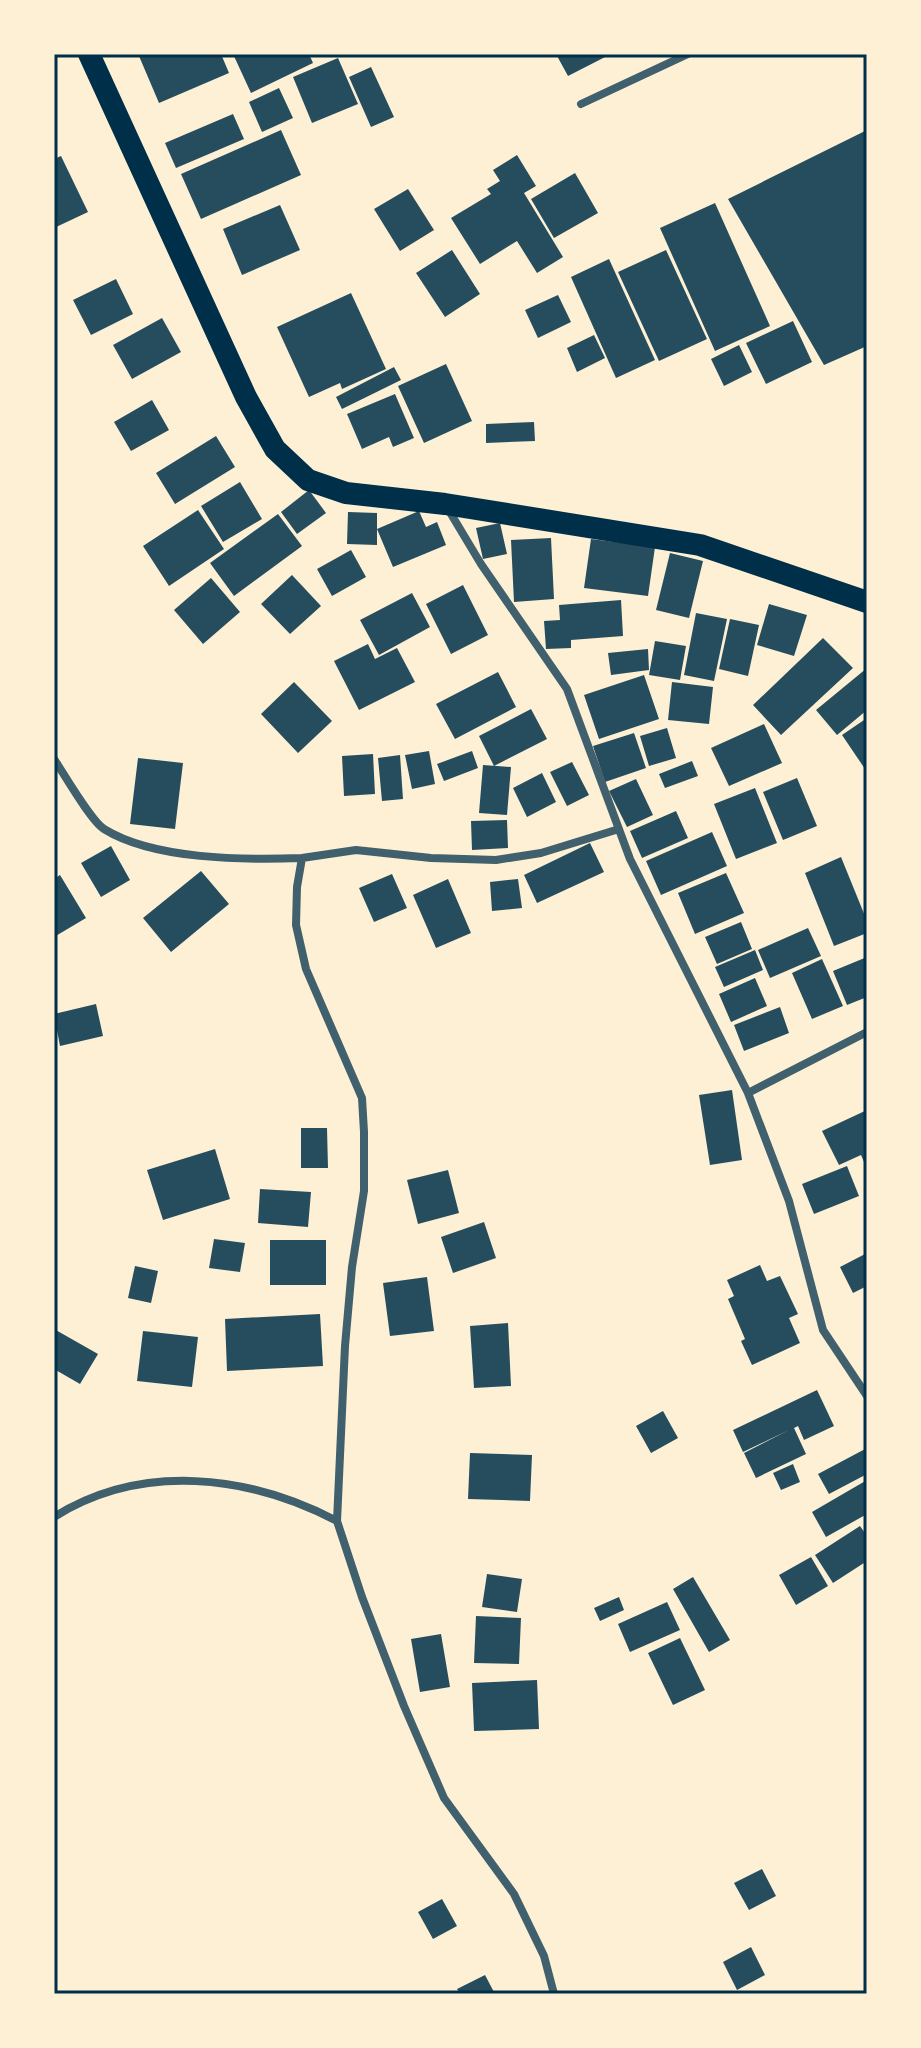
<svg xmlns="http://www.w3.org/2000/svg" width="921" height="2048" font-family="'Source Sans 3',sans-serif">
	<rect width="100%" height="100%" fill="#fdf0d5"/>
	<path fill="#264d5e" d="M143 54H221L229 73 159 103 139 56Z
		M233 54H309L313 63 251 93Z
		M556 54H611L568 76Z
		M338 58 358 104 312 123 293 77Z
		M371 67 394 117 371 127 349 77Z
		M279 88 293 118 262 132 249 102Z
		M233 114 244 139 176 168 165 143Z
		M281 130 301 175 201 219 181 174Z
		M867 130V346L824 365 728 199Z
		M517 155 536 186 524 193 563 257 537 273 517 241 480 264 451 218 491 194 487 189 500 181 493 170Z
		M61 156 88 212 54 228V159Z
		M575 173 598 213 554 238 531 199Z
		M408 189 434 230 400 251 374 209Z
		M715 203 770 326 715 351 660 228Z
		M280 205 300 250 242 275 223 229Z
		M452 250 480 294 445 317 416 273Z
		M666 250 707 339 659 361 618 272Z
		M609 259 655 360 616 378 571 277Z
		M116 279 133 314 91 335 73 300Z
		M351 293 386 369 342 389 340 383 309 397 277 327Z
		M558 295 571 322 538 338 525 310Z
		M162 318 181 352 132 379 113 345Z
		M793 321 812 362 766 384 746 343Z
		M594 335 605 358 577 372 567 348Z
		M739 345 752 372 724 386 711 359Z
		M446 364 472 421 424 443 398 386Z
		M394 367 401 380 342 409 336 397Z
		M395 394 414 438 393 447 389 437 362 449 347 414Z
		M152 400 169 430 131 451 114 422Z
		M534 422 535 441 486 443V424Z
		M216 436 235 467 175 504 156 473Z
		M240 482 262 519 223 542 201 506Z
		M309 490 326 513 297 534 281 512Z
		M198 510 224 549 169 586 143 546Z
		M419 511 426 527 437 522 446 545 393 567 377 529Z
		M348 512 377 513V545L347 544Z
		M278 514 302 546 234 596 210 563Z
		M500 523 507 554 483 559 476 528Z
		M551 538 554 599 514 602 511 540Z
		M591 539 655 547 648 596 584 588Z
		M351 550 366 577 332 596 317 569Z
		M670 553 703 561 689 618 656 610Z
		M292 575 321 606 290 634 261 604Z
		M211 578 240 612 203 644 174 610Z
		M463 585 488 635 451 654 426 604Z
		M412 593 430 627 379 655 360 620Z
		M621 600 623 636 571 640V648L546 649 544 621 560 620 559 605Z
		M769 604 807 615 794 656 757 645Z
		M696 613 727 619 714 681 684 675Z
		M730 619 759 625 748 676 719 669Z
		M823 638 853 668 781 735 753 705Z
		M655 641 686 646 680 680 649 675Z
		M368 644 375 659 397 648 415 682 359 710 334 661Z
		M648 649 649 670 611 675 608 653Z
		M867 668V710L837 735 816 710Z
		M498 672 516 707 455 739 436 704Z
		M644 675 659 719 599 739 584 695Z
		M294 682 332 721 298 753 261 714Z
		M672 682 713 687 709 724 668 720Z
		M531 709 547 739 494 766 479 736Z
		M867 718V768L865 769 842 735Z
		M764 724 782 763 729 786 711 748Z
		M667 728 676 758 649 766 640 736Z
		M634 733 646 768 605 782 593 746Z
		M429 751 435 784 412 789 405 755Z
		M472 751 478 768 444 781 437 764Z
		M373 754 375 794 344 796 342 756Z
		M400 755 403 799 382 801 378 758Z
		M138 758 183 763 175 829 130 824Z
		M692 761 698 776 665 788 659 774Z
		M572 762 589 795 567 806 550 772Z
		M483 765 511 767 507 815 479 813Z
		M542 773 556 802 527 817 513 788Z
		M797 778 817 826 783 840 763 792Z
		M636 779 653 815 627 827 609 791Z
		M755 788 777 843 736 859 714 804Z
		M676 811 688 838 642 858 630 831Z
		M507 820 508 848 472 850 471 821Z
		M712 832 727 866 661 895 646 861Z
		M590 843 604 872 537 903 524 875Z
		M111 846 130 880 101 897 81 863Z
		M841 857 867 921V933L834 946 805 873Z
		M201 871 229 904 171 952 143 918Z
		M726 873 744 913 695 934 678 893Z
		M392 874 407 908 374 922 359 888Z
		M60 875 86 918 54 937V879Z
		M448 879 471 933 436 948 413 895Z
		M518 879 522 908 492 911 490 882Z
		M741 922 752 949 717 964 705 937Z
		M808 928 821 956 770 978 758 950Z
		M755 950 763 970 724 987 715 967Z
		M867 957V997L847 1005 833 971Z
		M822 959 843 1006 812 1019 792 973Z
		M755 978 767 1006 731 1022 719 994Z
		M96 1004 103 1036 60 1046 54 1014Z
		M780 1007 789 1033 744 1051 734 1025Z
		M732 1090 742 1160 710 1165 699 1095Z
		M867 1110V1169L861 1155 839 1165 822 1131Z
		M301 1128H327L328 1168H301Z
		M215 1149 230 1199 163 1220 147 1170Z
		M847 1166 859 1196 814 1214 802 1184Z
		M448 1170 459 1213 418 1224 407 1180Z
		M260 1189 311 1192 308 1227 258 1223Z
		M484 1222 496 1258 453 1273 441 1237Z
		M214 1239 245 1243 240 1272 209 1268Z
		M270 1240H326V1285H270Z
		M867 1253V1286L853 1293 840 1267Z
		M760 1265 767 1281 780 1276 798 1314 789 1318 800 1343 752 1365 741 1341 745 1339 728 1299 734 1296 727 1280Z
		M135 1266 158 1271 151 1303 128 1298Z
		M427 1277 434 1331 390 1336 383 1283Z
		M320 1314 323 1366 227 1371 225 1319Z
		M508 1323 511 1386 474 1388 470 1326Z
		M54 1329 98 1354 80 1384 54 1369Z
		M143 1331 198 1337 192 1387 137 1381Z
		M817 1390 834 1426 804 1440 798 1426 794 1428 806 1454 756 1478 744 1453 789 1430 743 1452 733 1430Z
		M663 1411 678 1438 651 1453 636 1426Z
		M867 1448V1474L829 1494 818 1474Z
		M470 1453 532 1455 530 1501 468 1499Z
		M793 1464 800 1482 781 1490 773 1473Z
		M867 1480V1514L826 1537 812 1512Z
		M860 1526 867 1536V1561L833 1583 815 1555Z
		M811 1557 828 1586 796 1605 779 1575Z
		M487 1574 522 1579 517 1612 482 1607Z
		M693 1577 730 1640 709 1652 673 1589Z
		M619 1597 624 1610 600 1621 594 1608Z
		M667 1602 680 1630 630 1652 618 1624Z
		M476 1616 521 1618 519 1664 474 1663Z
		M441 1634 450 1687 420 1692 411 1639Z
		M680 1638 705 1690 673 1705 648 1653Z
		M537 1680 539 1729 474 1731 472 1683Z
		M762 1869 776 1896 749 1910 734 1883Z
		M442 1899 457 1926 433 1939 418 1912Z
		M751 1947 765 1975 737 1990 723 1962Z
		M485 1975 495 1994H460L457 1989Z"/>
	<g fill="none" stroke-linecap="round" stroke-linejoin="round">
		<path stroke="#3f606c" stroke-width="8" d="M581 104 688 54
			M448 509 481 564 567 689 630 859 748 1093 789 1201 823 1330 867 1396
			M54 759C64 774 91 821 104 829 154 860 244 860 302 858
			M748 1093 867 1032
			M54 1517C142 1462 249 1475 337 1521
			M554 1994 544 1956 514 1894 444 1798 404 1706 362 1597 337 1521 345 1346 352 1267 364 1191V1132L362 1098 306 969 296 925 297 887 302 858 356 850 431 858 496 860 541 853 619 829"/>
		<path stroke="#003049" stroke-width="22" d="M89 54 246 397 275 449 308 480 346 493 445 504 700 545 867 602"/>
	</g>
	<rect width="921" height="2048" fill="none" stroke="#fdf0d5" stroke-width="112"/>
	<rect x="56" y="56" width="809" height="1936" fill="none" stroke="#003049" stroke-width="3"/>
</svg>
